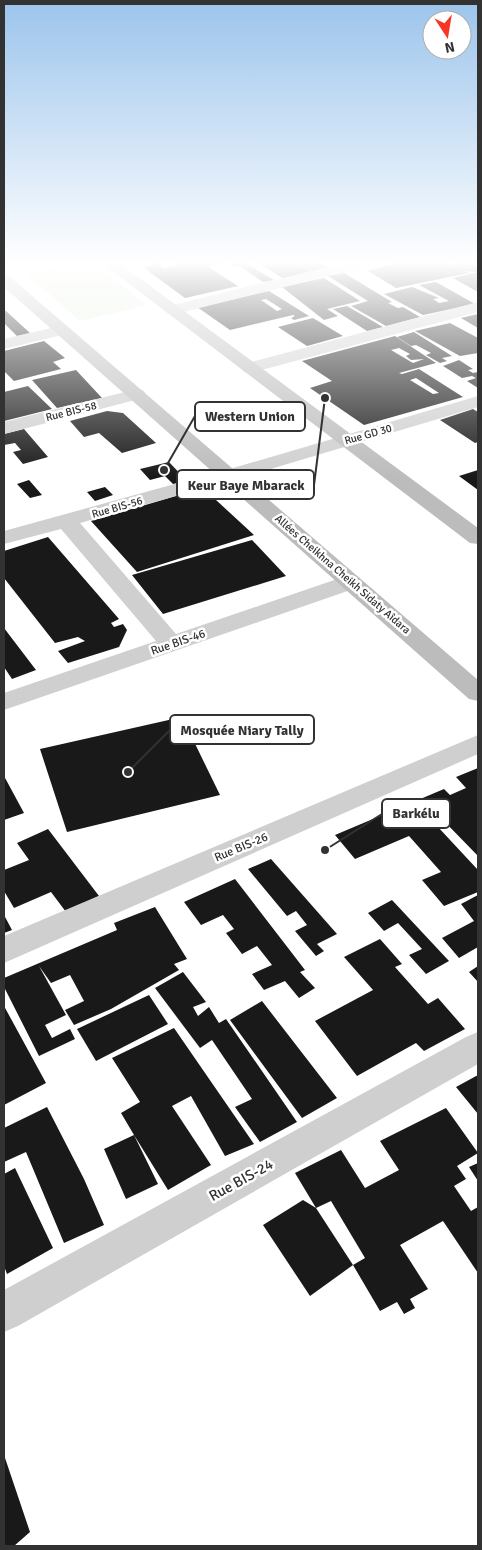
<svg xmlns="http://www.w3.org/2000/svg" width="482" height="1550" font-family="Signika,sans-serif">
	<rect width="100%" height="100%" fill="#fff"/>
	<path fill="#e6f0df" d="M89 260 147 305 80 321 25 273Z"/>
	<path fill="#191919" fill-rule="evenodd" d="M146 260H168L158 264 164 268 178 265 171 260H220L223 263 207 266 238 286 185 298 144 268 152 265Z
		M224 260H241L274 280 263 282 240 266 234 267Z
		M254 260H291L312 272 284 279Z
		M307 260H317L330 268 313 272 296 262Z
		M404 260H451L448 262 454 265 459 263 453 260H467L478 266V272L465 271 469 273 396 288 368 271Z
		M478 272V292L453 278Z
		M344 273 392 302 388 303 398 308 403 307 420 317 386 326 351 306 368 301 328 276Z
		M324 278 360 301 327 309 338 316 324 320 282 287Z
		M436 282 475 304 423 315 384 294 412 287 439 298 433 299 439 303 449 301 419 285Z
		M269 291 309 316 294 320 291 318 295 316 293 315 230 330 197 307ZM266 299 282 309 277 311 261 300Z
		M347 306 383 327 367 331 333 309Z
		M4 311H6L30 333 17 336 4 323Z
		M478 314V328L461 318Z
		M313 318 343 336 307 346 278 327Z
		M450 323 478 338V353L460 356 415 331Z
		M414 332 452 356 442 358 447 361 440 363 426 355 431 353 416 345 411 346 397 337Z
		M395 336 436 363 399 373 402 374 419 369 463 397 364 425 310 388 332 381 302 361ZM399 348 410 354 406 356 411 360 424 359 413 363 391 350ZM416 378 439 393 433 394 410 380Z
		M44 341 65 358 53 362 61 369 14 381 4 371V351Z
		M459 360 473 369 468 370 473 373 478 372V388L467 381 476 378 472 376 462 378 443 366Z
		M76 370 102 398 57 408 32 380Z
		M28 386 52 409 4 421V392Z
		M473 409 478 412V442L475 443 440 420Z
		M107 411 123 413 156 443 122 453 99 433 84 437 70 421Z
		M24 429 48 457 23 464 13 452 21 450 15 443 4 445V434Z
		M169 462 187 481 173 484 165 476 150 480 140 469Z
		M478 470V490L459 476Z
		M29 480 42 495 30 498 17 484Z
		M105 487 113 495 95 501 87 492Z
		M203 488 254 535 137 572 91 521Z
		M48 537 119 619 111 623 114 627 123 624 127 630 119 647 68 663 58 651 85 641 78 637 55 643 4 578V551Z
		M252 540 286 576 163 614 132 575Z
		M4 628 36 670 12 679 4 667Z
		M182 717 220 795 67 832 40 749Z
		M478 768V856L442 819 435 822 424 812 478 870V892L444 906 422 880 441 872 409 836 355 859 335 835 444 789 450 795 466 788 456 777Z
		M4 776 24 813 4 820Z
		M48 829 99 896 66 912 51 892 14 908 4 891V870L29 860 17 843Z
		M271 859 337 934 317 944 324 951 316 956 295 931 307 925 296 911 287 916 248 869Z
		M235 879 305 970 300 972 315 988 299 998 285 981 264 990 252 974 272 965 257 946 242 954 226 933 234 929 223 915 201 925 184 902Z
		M478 895V947L459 958 442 938 474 921 461 904Z
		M392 900 449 961 426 974 409 955 422 949 398 923 384 931 368 913Z
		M155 907 187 959 174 964 179 970 111 1009 74 1025 65 1010 84 1001 70 975 51 983 39 966 66 1015 45 1025 52 1038 70 1029 75 1039 39 1056 4 987V978L117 930 114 923Z
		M4 915 12 930 4 933Z
		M380 939 402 964 395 967 428 1004 438 998 465 1029 424 1051 416 1043 357 1076 315 1021 373 990 344 957Z
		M478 966V982L469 972Z
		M183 972 206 1002 193 1007 198 1016 209 1007 219 1023 226 1019 297 1122 260 1142 235 1107 252 1099 212 1040 200 1048 155 988Z
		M149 995 168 1024 96 1061 77 1029Z
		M262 1001 337 1098 302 1118 230 1020Z
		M4 1006 46 1083 4 1105Z
		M174 1028 254 1144 225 1156 191 1096 172 1106 211 1165 168 1190 134 1135 158 1184 126 1199 104 1149 134 1135 121 1113 140 1102 112 1058Z
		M478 1075V1114L456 1087Z
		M47 1107 84 1179 104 1225 64 1243 26 1152 4 1162V1128Z
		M446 1108 478 1153 457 1166 466 1179 454 1186 471 1211 478 1207V1273L443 1221 400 1245 428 1289 410 1299 415 1308 404 1314 397 1302 380 1311 353 1265 365 1258 331 1201 316 1208 295 1173 341 1150 365 1188 399 1170 380 1141Z
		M478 1163V1181L469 1167Z
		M15 1168 53 1248 7 1274 4 1266V1174Z
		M303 1200 316 1208 353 1265 310 1296 263 1225Z
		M4 1455 30 1532 14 1546H4Z"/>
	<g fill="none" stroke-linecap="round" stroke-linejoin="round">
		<path fill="#cfcfcf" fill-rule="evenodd" d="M356 260H383L381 263 171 315 163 310 165 307Z
			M478 302V312L250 373 244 372 241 368 244 364Z
			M64 325 72 330 70 333 4 349V339Z
			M137 389 143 390 146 394 143 398 4 434V422Z
			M478 396V407L254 474 80 523 176 634 343 577 351 575 359 577 362 582 359 587 4 710V693L156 641 61 529 4 544V531L240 466Z
			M478 735V754L4 963V936Z
			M478 1032V1064L18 1326 4 1332V1290L466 1037Z"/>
		<path fill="#bcbcbc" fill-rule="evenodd" d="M98 260H115L478 528V544L470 543Z
			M4 275 9 276 478 680V701L469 699 4 287Z"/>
	</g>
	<linearGradient id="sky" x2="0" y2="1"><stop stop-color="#9cc4ec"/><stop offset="0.55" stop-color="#fff"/><stop offset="1" stop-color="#fff" stop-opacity="0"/></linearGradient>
	<rect width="482" height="477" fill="url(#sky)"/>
	<g text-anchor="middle" stroke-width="5" stroke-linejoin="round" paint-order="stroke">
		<g font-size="11" fill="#323232" stroke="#fff">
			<text transform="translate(71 411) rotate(-14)" y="4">Rue BIS-58</text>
			<text transform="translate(368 434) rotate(-16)" y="4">Rue GD 30</text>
			<text transform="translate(117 507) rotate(-16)" y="4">Rue BIS-56</text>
			<text transform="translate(343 574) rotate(41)" y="4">Allées Cheikhna Cheikh Sidaty Aîdara</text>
		</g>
		<g font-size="12" fill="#323232" stroke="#fff">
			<text transform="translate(178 642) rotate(-19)" y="4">Rue BIS-46</text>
			<text transform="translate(241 847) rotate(-23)" y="4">Rue BIS-26</text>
		</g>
		<g font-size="15" fill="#323232" stroke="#fff">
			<text transform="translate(241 1180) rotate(-29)" y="5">Rue BIS-24</text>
		</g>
	</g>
	<path fill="none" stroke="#323232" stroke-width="2" d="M164 470L195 416M325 398L314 485M128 772L170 730M325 850L382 814"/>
	<g fill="#323232" stroke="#fff" stroke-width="2">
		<circle cx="164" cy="470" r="5"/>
		<circle cx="325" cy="398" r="5"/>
		<circle cx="128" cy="772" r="5"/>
		<circle cx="325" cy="850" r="5"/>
	</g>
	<g fill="#fff" stroke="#323232" stroke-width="2">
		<rect x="195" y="402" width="110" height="29" rx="5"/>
		<rect x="177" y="470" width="137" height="29" rx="5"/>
		<rect x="170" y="715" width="144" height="29" rx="5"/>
		<rect x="382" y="799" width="68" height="29" rx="5"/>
	</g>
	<g font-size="14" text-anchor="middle" font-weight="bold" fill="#323232">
		<text x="250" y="421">Western Union</text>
		<text x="246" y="490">Keur Baye Mbarack</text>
		<text x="242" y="735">Mosquée Niary Tally</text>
		<text x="416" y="818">Barkélu</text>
	</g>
	<rect width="482" height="1550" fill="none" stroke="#323232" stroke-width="10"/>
	<g transform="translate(447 35) rotate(168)"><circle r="24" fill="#ffffff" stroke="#adadad"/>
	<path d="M0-4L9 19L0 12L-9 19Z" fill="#f73726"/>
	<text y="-8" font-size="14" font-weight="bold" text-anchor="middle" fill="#323232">N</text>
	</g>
</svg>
